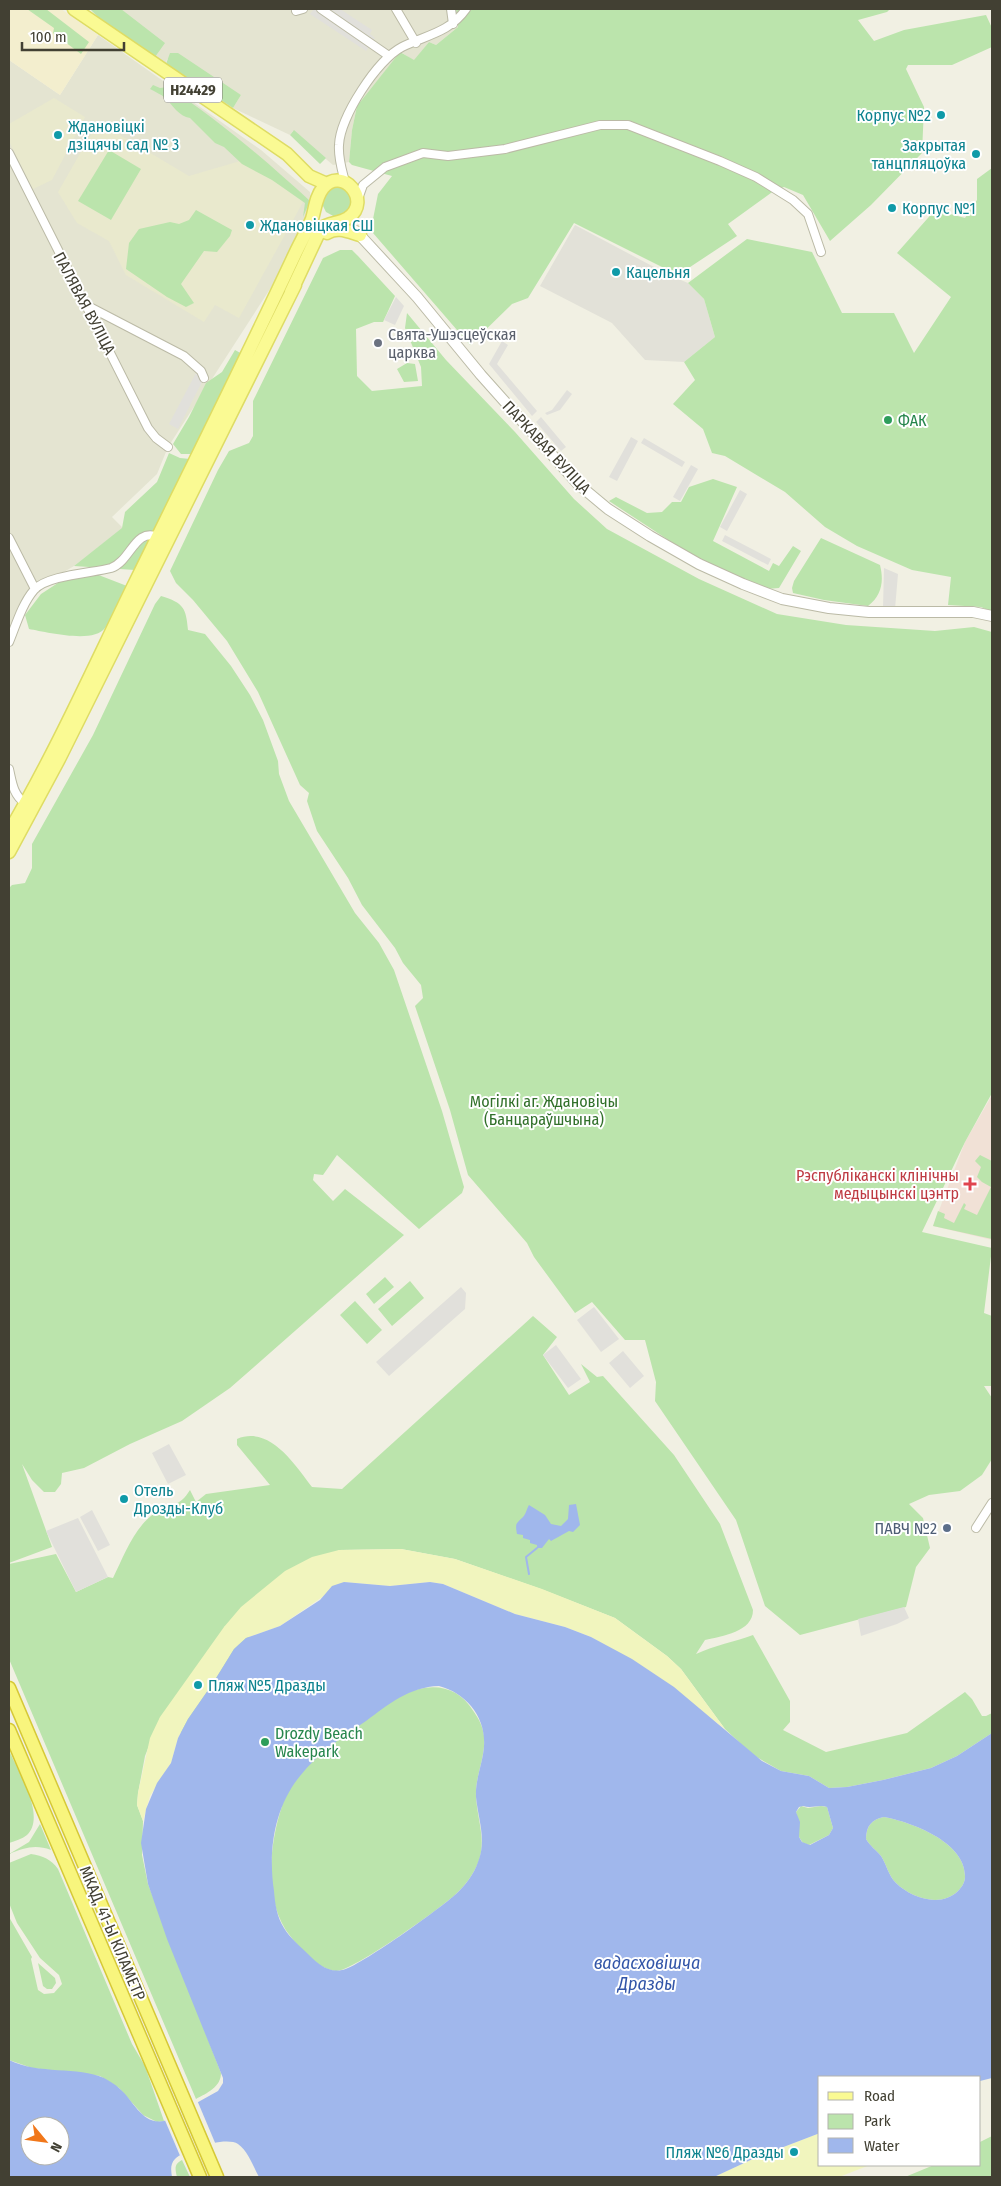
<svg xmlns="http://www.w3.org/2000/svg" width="1001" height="2186" font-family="'Fira Sans Condensed',sans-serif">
	<rect width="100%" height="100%" fill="#f1f0e3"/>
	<path fill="#e4e4d1" d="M121 9H456L458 27 436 45 429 42 414 61 401 52 357 106 352 130 349 162 333 165 293 131 290 135 233 108 241 95 167 59 166 64 155 57Z
		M98 35 261 150 310 192 311 200 299 244 168 447 157 474 112 517 123 528 74 566 35 589 9 642V60L60 95Z"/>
	<path fill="#f3eece" d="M9 9H61L98 35 60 95 9 60Z"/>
	<path fill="#e2e1d8" d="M575 225 669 275 688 283 704 299 715 337 684 362 645 360 612 323 540 286Z"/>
	<path fill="#e9e9cd" d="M54 98 85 117 52 180 33 189 9 141V124Z
		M98 122 189 176 247 159 303 202 239 318 215 305 204 322 126 275 109 241 77 223 58 192Z"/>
	<path fill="#f1e1d6" d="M992 1095V1240L933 1226 965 1142Z"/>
	<path fill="#bbe4ac" d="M27 9H46L89 42 81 54 53 33 54 28Z
		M90 9H121L165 43 155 57 100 19Z
		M456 9H890L887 12 858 20 874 41 904 30 986 15 992 28V47L952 65H908L906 69 924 107 922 153 871 205 830 241 803 195 784 187 775 190 728 224 737 236 678 275 574 223 528 298 512 304 470 345 373 233 372 224 378 194 392 176 352 165 349 162 352 130 357 106 400 52 414 60 429 42 436 45 458 27Z
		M170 53H178L241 95 233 108 166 64Z
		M153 85 160 88 168 87C219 120 265 160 310 201L303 217 305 203 272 180 242 164 224 147 215 143 190 118C179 117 172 104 165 98 161 94 155 92 150 89Z
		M294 130 326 158 320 164 290 135Z
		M109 150 141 169 111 220 78 201Z
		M992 168V612L981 607 948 605 951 577 912 570 857 546 825 527 785 492 725 456 712 453 703 429 673 404 695 380 684 362 715 337 704 299 688 283 747 239 812 252 842 313H894L914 353 951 297 897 253 935 210 965 218 977 200V179Z
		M341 185 354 197 348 214 335 217 326 212 322 204 325 191Z
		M196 210 232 230 230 236 217 252 204 251 181 284 194 303 186 307 167 297 126 269 129 243 139 229 170 222 179 224 189 220Z
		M340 250H352L358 256 395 296 383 322H374L356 329 357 376 372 391 422 386 421 367 405 328 407 313 446 360 515 432 574 499 607 529 699 579 777 614 846 625 935 631 974 627 992 632V1093L965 1142 922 1232 992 1248 984 1313 992 1316V1386H984L992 1398V1459L982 1475 960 1491 929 1495 909 1504 923 1518 930 1548 916 1567 906 1607 800 1635 765 1606 736 1520 655 1401 656 1382 645 1340H625L592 1302 575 1313 534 1257 527 1243 468 1175 450 1110 415 1006 423 998 421 985 403 963 395 948 362 905 348 878 317 831 307 801 309 793 300 785 258 692 227 641 193 600 176 583 170 571 218 470 229 451 249 443 253 436V401L323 258Z
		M235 350 244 355 192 454H181L173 444 189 417 206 383 222 372Z
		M407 363 415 364 418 381 404 382 397 369Z
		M169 453 180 458 190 459 135 570 74 566 122 528 125 512 157 482Z
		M713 479 737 487 713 541 769 571 773 563 779 566 793 546 801 551 779 588 766 589 699 560 609 501 616 497 647 513 662 512 672 502H681L689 487Z
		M821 538 880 565C884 581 882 595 868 606L824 600 793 593 792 588 794 581Z
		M96 574 127 586C120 599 114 616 105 628 94 644 46 632 29 629L25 615 41 594 64 579Z
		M161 596C184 603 186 608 188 630L205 634 231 666 250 695 263 720 278 761 279 774 289 801 355 913 379 943 394 970 442 1111 464 1187 462 1193 419 1229 337 1155 323 1175 314 1174 313 1180 333 1201 345 1189 404 1235 230 1388 182 1421 130 1444 84 1468 62 1473 61 1484 55 1492H44L32 1480 22 1464 52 1547 9 1563V888L12 885 25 883 32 868V844L93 735 155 604Z
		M980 1155 992 1161V1239L933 1226 938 1211 945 1214 944 1218 954 1223 964 1203 966 1205 964 1209 977 1215 991 1187 982 1182 977 1177 981 1167 975 1161Z
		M385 1277 394 1287 374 1304 366 1294Z
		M410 1281 424 1298 392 1326 378 1309Z
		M355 1301 382 1330 367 1344 340 1315Z
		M533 1316 557 1337 543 1355 569 1395 590 1382 581 1364 597 1377 603 1376 674 1455 720 1524 753 1610C753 1632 722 1636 705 1640L696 1654C715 1645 734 1642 753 1635L790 1701V1722L783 1730 826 1752 907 1733 965 1692 972 1699 982 1716H986L992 1713V1733L957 1756 931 1768 883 1780 847 1787 829 1788 809 1776 781 1771 753 1755 725 1729 681 1669 667 1656 615 1618 541 1589 455 1559 401 1549 339 1550 224 1627 402 1695C430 1682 457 1684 474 1712 479 1719 483 1727 484 1736 486 1757 475 1776 476 1796 477 1819 487 1841 478 1863 473 1875 465 1886 456 1894 441 1908 352 1972 336 1971 318 1969 301 1950 291 1937 263 1903 269 1846 282 1806L160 1718 145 1756 138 1793 137 1805 143 1821 142 1855 148 1884 221 2073C221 2087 207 2093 196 2099L9 1659V1564L56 1554 76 1592 108 1577 113 1578C124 1556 134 1527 155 1513 171 1503 179 1508 190 1490L196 1502 206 1494 270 1485 237 1445V1439C270 1425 295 1465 312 1487L342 1489Z
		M9 1750C17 1770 47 1816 27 1835 22 1839 15 1841 9 1843Z
		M801 1806 808 1808 821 1806 827 1807 833 1828 829 1835 809 1845 803 1843 799 1837 796 1812Z
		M884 1817C911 1822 966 1842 965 1877 965 1882 962 1887 958 1891 941 1908 911 1898 896 1883 888 1875 887 1865 881 1856 876 1850 870 1846 866 1839 866 1826 872 1819 884 1817Z
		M40 1824 51 1850C35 1844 24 1848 9 1854L29 1842Z
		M31 1854C43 1856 51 1859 58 1869L132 2044 145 2066 164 2121 157 2122 143 2115 119 2088 100 2076 32 2068 9 2060V1917L32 1957 31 1959 38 1990 44 1994 54 1993 62 1984 59 1975 40 1958 17 1923 9 1903V1863Z
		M38 1963 55 1978 56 1983 52 1989H47L43 1986Z
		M992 2136V2177H905L934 2165H980V2142Z
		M182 2160 190 2177H177C175 2169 174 2164 182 2160Z"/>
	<path fill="#f1f5be" d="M401 1549 455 1559 542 1589 615 1618 667 1656 681 1669 725 1729 652 1673 591 1637 565 1627 515 1614 443 1584 430 1582 390 1586 344 1582 280 1626 246 1638 234 1649 213 1683 188 1719 178 1738 171 1763 150 1796 143 1821 137 1805 138 1793 150 1738 160 1717 224 1627 241 1607 285 1571 312 1557 339 1550Z
		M820 2133V2165H870L839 2177H714L755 2158Z"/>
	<path fill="#e1e0db" d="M314 9H340L372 30 370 34 375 38 366 51 310 14Z
		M396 297 404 306 395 325 384 320Z
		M502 341 508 345 497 364 537 411 532 416 489 364Z
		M196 373 204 378 178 429 169 424Z
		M567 390 572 394 560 410 547 415 545 413 552 410Z
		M541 417 566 447 561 451 536 422Z
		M631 437 638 441 617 481 609 477Z
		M644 438 685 462 682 467 641 443Z
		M691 465 698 469 680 501 673 497Z
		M740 490 747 494 727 531 720 527Z
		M725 535 771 559 768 565 722 541Z
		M884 568 898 574 895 609 883 608Z
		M461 1287 466 1293 465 1309 389 1376 376 1362Z
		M594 1307 619 1339 601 1352 577 1320Z
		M556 1345 581 1379 568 1388 543 1355Z
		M623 1351 644 1376 630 1388 609 1363Z
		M169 1444 186 1475 168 1484 152 1453Z
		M92 1510 110 1545 98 1551 80 1517Z
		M78 1518 108 1577 76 1592 46 1531Z
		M904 1607 909 1618 897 1624 861 1636 858 1619Z"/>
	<path fill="#a0b7ec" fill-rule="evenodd" d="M576 1504 580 1525 573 1532 569 1531 551 1541 549 1539 542 1548H537V1545L530 1543V1540L523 1538V1535L517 1534C515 1523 516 1524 523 1517 526 1514 527 1508 529 1505L545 1515 551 1524 561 1526 568 1519 569 1505Z
		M344 1582 390 1586 430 1582 443 1584 515 1614 565 1627 591 1637 632 1659 674 1687 762 1761 781 1771 809 1776 829 1788 847 1787 883 1780 931 1768 957 1756 992 1733V2078L980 2081V2077H820V2133L755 2158 714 2177H259C253 2166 248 2151 238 2144 226 2136 185 2149 175 2159 170 2164 171 2171 172 2177H9V2060C39 2075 78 2066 104 2078 109 2081 115 2084 120 2089 134 2101 142 2125 164 2121L218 2091 223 2083V2078L167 1939 148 1884 141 1843 146 1809 157 1783 171 1763 178 1738 188 1719 213 1683 234 1649 246 1638 280 1626 320 1600 332 1586ZM439 1686C466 1693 486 1717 484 1746 483 1763 475 1779 476 1797 478 1819 487 1840 478 1862 474 1874 465 1886 456 1894 442 1907 358 1968 342 1970 328 1973 317 1963 308 1954 300 1946 290 1938 284 1928 277 1917 275 1904 274 1891 268 1851 274 1808 300 1776 318 1753 342 1737 366 1721 389 1704 409 1687 439 1686ZM803 1806C812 1809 819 1804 827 1807L833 1828 829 1835 810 1845 802 1842 799 1837 800 1822 796 1812 799 1807ZM884 1817C911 1822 966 1842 965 1877 965 1882 962 1887 958 1891 941 1908 911 1898 896 1883 888 1875 887 1865 881 1856 876 1850 870 1846 866 1839 866 1826 872 1819 884 1817ZM30 2126H60V2156H30Z"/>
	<path fill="#f1f0e3" d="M197 2100 216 2145 181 2158 164 2118Z"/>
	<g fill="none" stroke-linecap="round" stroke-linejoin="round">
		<path stroke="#a0b7ec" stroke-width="2" d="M529 1574 526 1557 537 1548"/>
		<g stroke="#bbbaa6" stroke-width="10">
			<path id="minor" d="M321 9 389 56
				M396 9 416 43
				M451 9 453 24
				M296 11 303 9
				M9 153 148 428 156 438 168 447
				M345 182C342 170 338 158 339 145 340 117 377 60 402 47 426 35 449 33 466 9
				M358 199 363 185 385 167 423 153 448 156 505 149 600 125H628L720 161 756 177 793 200 808 214 821 252
				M84 304 184 356 201 371 204 378
				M9 538 35 589
				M9 642C16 625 22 604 34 590 47 575 93 573 111 568 131 561 135 527 158 537
				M9 769C12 782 13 795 25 803
				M976 1528 992 1503"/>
		</g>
		<g stroke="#bbbaa6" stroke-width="12">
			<path id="tertiary" d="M356 231 417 297 481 375 578 484 608 509 650 536 699 564 743 584 782 599 829 608 869 612H973L992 616"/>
		</g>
		<g stroke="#dedc64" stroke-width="15">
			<path id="primary" d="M74 9 287 154 309 176 327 184
				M327 233C338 226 349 232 360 235
				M9 832C55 754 93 669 133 587 187 477 242 367 294 256 300 243 307 231 312 219 315 209 316 196 323 188 342 165 373 201 348 218 340 223 330 223 321 228L291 292
				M9 852 59 759 295 285"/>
		</g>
		<g stroke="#d6c937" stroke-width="15">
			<path id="trunk" d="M9 1688 217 2177
				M9 1730 200 2177"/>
		</g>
		<use href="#minor" stroke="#fff" stroke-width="8"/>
		<use href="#tertiary" stroke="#fff" stroke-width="10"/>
		<use href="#primary" stroke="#fafa93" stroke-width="12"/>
		<use href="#trunk" stroke="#f8f57d" stroke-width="12"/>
	</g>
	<g fill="#0f9aa8" stroke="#fff" stroke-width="2">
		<circle cx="941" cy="115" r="5"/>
		<circle cx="58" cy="135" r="5"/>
		<circle cx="976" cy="154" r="5"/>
		<circle cx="892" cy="208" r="5"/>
		<circle cx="250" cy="225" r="5"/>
		<circle cx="616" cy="272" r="5"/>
		<circle cx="124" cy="1499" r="5"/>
		<circle cx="198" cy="1685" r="5"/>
		<circle cx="794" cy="2152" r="5"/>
	</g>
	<circle fill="#6b7280" stroke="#fff" stroke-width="2" cx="378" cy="343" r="5"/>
	<g fill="#2e9e5b" stroke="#fff" stroke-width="2">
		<circle cx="888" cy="420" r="5"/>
		<circle cx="265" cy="1742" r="5"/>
	</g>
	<path fill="#e0444e" stroke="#fff" stroke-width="2" d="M967.5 1176.5h5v5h5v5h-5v5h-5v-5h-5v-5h5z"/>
	<circle fill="#5c6f8a" stroke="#fff" stroke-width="2" cx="947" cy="1528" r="5"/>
	<g text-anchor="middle" stroke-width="4" stroke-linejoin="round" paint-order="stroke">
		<rect fill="#fff" stroke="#7b7970" stroke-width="1" x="164" y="77.5" width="58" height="25" rx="4"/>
		<g font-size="15" font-weight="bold" fill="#424033">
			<text x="193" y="95">Н24429</text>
		</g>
		<g font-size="16" fill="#0d838f" stroke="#fff" text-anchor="start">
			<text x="931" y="121" text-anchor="end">Корпус №2</text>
			<text x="68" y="132">Ждановіцкі<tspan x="68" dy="18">дзіцячы сад № 3</tspan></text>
			<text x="966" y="151" text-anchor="end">Закрытая<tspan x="966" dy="18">танцпляцоўка</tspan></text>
			<text x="902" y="214">Корпус №1</text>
			<text x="260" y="231">Ждановіцкая СШ</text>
			<text x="626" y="278">Кацельня</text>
			<text x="134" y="1496">Отель<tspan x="134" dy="18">Дрозды-Клуб</tspan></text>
			<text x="208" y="1691">Пляж №5 Дразды</text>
			<text x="784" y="2158" text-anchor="end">Пляж №6 Дразды</text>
		</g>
		<g font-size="16" fill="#424033" stroke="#fff">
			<text transform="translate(85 303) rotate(62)" y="6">ПАЛЯВАЯ ВУЛІЦА</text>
			<text transform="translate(547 447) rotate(47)" y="6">ПАРКАВАЯ ВУЛІЦА</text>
			<text transform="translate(113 1933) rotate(67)" y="6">МКАД, 41-Ы КІЛАМЕТР</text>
		</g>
		<g font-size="16" fill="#5b616d" stroke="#fff" text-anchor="start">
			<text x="388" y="340">Свята-Ушэсцеўская<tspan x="388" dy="18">царква</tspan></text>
		</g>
		<g font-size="16" fill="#27864d" stroke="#fff" text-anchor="start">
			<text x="898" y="426">ФАК</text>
			<text x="275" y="1739">Drozdy Beach<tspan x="275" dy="18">Wakepark</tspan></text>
		</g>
		<g font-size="16" fill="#31702a" stroke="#fff">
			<text x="544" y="1107">Могілкі аг. Ждановічы<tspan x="544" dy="18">(Банцараўшчына)</tspan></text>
		</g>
		<g font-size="16" fill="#be3a42" stroke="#fff" text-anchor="end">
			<text x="959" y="1181">Рэспубліканскі клінічны<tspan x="959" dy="18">медыцынскі цэнтр</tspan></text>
		</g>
		<g font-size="16" fill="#4e5e75" stroke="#fff" text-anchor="end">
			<text x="937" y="1534">ПАВЧ №2</text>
		</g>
		<g font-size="18" font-style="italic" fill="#3255a8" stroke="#fff">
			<text x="647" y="1969">вадасховішча<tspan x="647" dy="21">Дразды</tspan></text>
		</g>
	</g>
	<rect width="1001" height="2186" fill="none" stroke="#424033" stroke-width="20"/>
	<rect x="818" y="2076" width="162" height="90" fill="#ffffff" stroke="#b3b3ad"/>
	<rect x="828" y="2092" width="25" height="8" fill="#fafa93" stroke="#b3b3ad"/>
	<text x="864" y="2101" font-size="15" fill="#424033">Road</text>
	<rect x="828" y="2114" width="25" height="15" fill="#bbe4ac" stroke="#b3b3ad"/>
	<text x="864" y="2126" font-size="15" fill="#424033">Park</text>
	<rect x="828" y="2138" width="25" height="15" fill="#a0b7ec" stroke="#b3b3ad"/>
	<text x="864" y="2151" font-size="15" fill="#424033">Water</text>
	<g transform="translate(45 2141) rotate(119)"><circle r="24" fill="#ffffff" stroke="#b3b3ad"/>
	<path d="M0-4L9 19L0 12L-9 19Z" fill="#f1771a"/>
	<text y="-8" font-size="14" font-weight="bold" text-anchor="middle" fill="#424033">N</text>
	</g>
	<path d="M22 42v8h102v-8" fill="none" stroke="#424033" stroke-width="2.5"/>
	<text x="30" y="42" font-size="15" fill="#424033" stroke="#ffffff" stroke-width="4" paint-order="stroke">100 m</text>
</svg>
